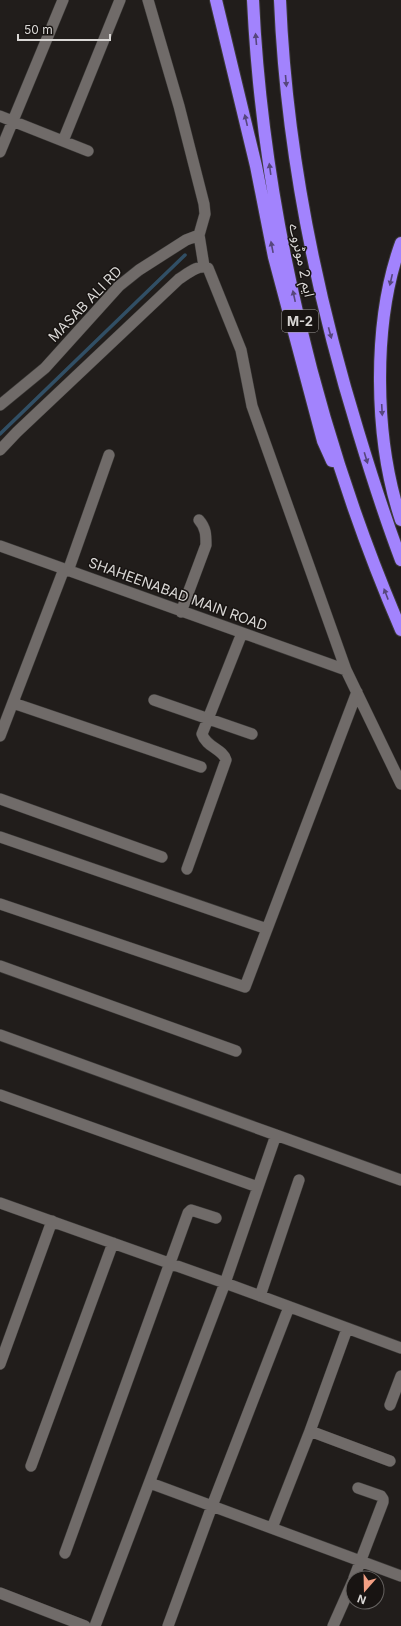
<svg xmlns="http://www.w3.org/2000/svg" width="401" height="1626" font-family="Inter,'Noto Sans Arabic',sans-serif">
	<rect width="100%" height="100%" fill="#211d1b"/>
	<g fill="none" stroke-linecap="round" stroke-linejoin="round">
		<path stroke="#314f65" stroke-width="3.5" d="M0 434 185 255"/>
		<g stroke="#3c3a38" stroke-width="12">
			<path id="minor" d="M148 0 179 106 204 204 205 214 199 235 204 266
				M0 116 88 151
				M63 141 120 0
				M0 152 63 0
				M0 405 45 368 119 286 139 270 186 240 199 235
				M0 450 17 432 179 279C187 274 198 264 208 268L241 350 252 406 346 670 401 784
				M0 546 346 670
				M68 571 109 455
				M181 612 206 545C206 535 206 528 199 520
				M154 700 252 734
				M13 703 201 767
				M0 736 64 569
				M0 799 162 857
				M0 837 267 929
				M187 869 226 760C223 749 206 747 202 734L242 633
				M0 904 245 987 357 692
				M0 966 236 1051
				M0 1035 276 1135 258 1187
				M0 1095 258 1187 225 1283 95 1626
				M276 1135 401 1180
				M0 1203 225 1283 401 1348
				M260 1296 299 1180
				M0 1364 52 1221
				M390 1405 401 1376
				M310 1431 390 1461
				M31 1466 113 1243
				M150 1483 401 1576
				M272 1528 310 1431 347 1329
				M65 1553 188 1213 191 1210 216 1218
				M354 1578 383 1502V1499L381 1496 358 1488
				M0 1593 85 1626
				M168 1626 212 1506 289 1307
				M333 1626 353 1581"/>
		</g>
		<g stroke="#3c3a38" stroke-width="14">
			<path id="motorway" d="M216 0 256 166 274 257 323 441 332 461
				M253 0C263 212 317 435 401 630
				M280 0C286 146 315 291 358 431 371 474 385 518 401 560
				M401 243C372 323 374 439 401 520"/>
		</g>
		<use href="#minor" stroke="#706b69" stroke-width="11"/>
		<use href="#motorway" stroke="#a283fd" stroke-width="12"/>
	</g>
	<defs><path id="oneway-solid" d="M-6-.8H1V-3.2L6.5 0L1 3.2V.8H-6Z"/></defs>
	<g fill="#56467c">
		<use href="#oneway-solid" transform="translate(256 39) rotate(-95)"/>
		<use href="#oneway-solid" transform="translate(286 81) rotate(85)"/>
		<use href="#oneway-solid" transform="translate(246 120) rotate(-103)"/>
		<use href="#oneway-solid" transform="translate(270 169) rotate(-98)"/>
		<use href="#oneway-solid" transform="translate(272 247) rotate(-101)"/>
		<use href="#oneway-solid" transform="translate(391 280) rotate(103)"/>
		<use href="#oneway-solid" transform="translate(294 296) rotate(-102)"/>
		<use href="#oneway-solid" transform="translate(330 333) rotate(75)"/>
		<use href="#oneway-solid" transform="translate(382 410) rotate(87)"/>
		<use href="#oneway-solid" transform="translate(366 458) rotate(73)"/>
		<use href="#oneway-solid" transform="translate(386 594) rotate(-111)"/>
	</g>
	<g text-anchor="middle" stroke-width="3" stroke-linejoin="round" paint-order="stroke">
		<rect fill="#181412" stroke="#9f9c9a" stroke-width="1" x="282" y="310" width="36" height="22" rx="3"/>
		<g font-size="13" font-weight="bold" fill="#d9d7d5">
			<text x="300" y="326">M-2</text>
		</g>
		<g font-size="14" fill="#d9d7d5" stroke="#181412">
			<text transform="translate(302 260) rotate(78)" y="5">ایم 2 موٹروے</text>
			<text transform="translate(85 304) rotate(-46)" y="5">MASAB ALI RD</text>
			<text transform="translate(178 594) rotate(20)" y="5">SHAHEENABAD MAIN ROAD</text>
		</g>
	</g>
	<g transform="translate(365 1590) rotate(200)"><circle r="19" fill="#181412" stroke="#656260"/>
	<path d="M0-3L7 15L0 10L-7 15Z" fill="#f39f83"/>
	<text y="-6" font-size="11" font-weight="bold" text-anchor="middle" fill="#d9d7d5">N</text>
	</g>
	<path d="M18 34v6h92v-6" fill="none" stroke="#d9d7d5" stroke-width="2"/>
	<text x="24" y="34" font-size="12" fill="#d9d7d5" stroke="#181412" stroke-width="3" paint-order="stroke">50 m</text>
</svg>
